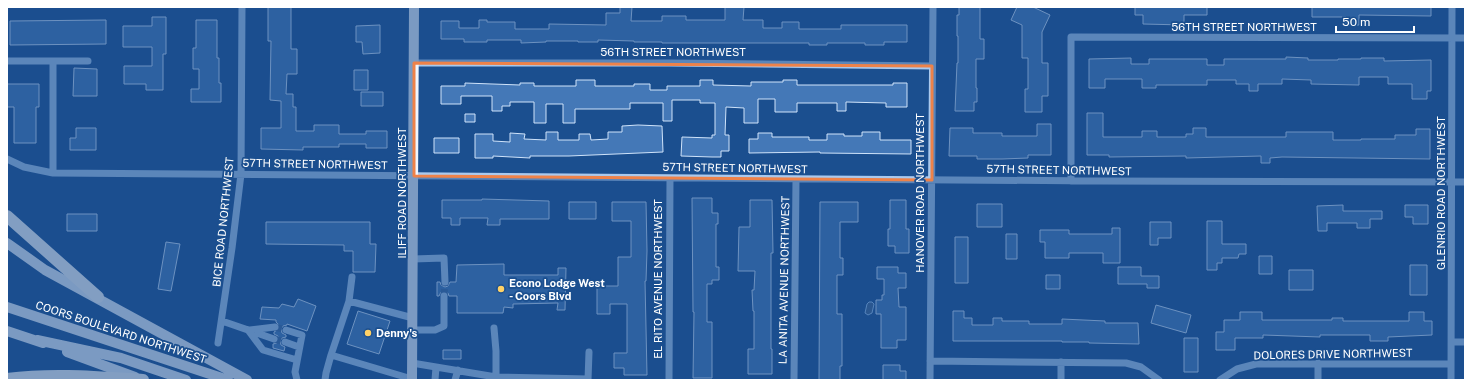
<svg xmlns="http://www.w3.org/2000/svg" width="1472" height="387" font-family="'Public Sans',sans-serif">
	<rect width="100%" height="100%" fill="#1b4f8f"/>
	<path fill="#3c6290" stroke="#9cc4f0" d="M869 302H872L874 304 872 313 868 315 865 313 867 304Z"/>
	<path fill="#4478b7" stroke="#cfe3fa" d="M268 7H291V49H297V74H287L286 94H293V107H296V131H314V125H339V134H366V131H387V148H366V144H339V147H303V150L261 149V128H281V101L270 100 271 41H268Z
		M620 7H632L631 21H662V16H686V20H725V7H744L743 20H763V28H782V22H799V29H841V25H907V42H884V45H865V43H827V45H809V43H662V42H634V41L598 40V42H578V41H546V42L521 43V40H487V42H464V39H441V21H459V28H479V20H487V22H515V29H549V24L606 25V13H620Z
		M959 7H980V39H984V59H976V88H977V102H974V111H955L957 63H958V36H957V15H959Z
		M1017 7H1033L1050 15 1042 32V63H1048V96H1042V112H1025V89H1028V58H1022V25L1011 20Z
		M1135 7H1207V15H1184V25L1143 24V15H1135Z
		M1312 7H1431V16L1359 15V25H1346V17H1312Z
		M152 17H166V54H163V90H146V84H124V66H152V47H123V26H152Z
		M106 20V44L10 45V21Z
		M196 20H217V58H219V83H221V102H191V89H199V69H193V48H196Z
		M380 25V53L363 54 362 42H356V26Z
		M1286 57 1308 58V60H1338V59H1361V58H1384V61L1431 60V91H1427V99H1412V84H1388V77H1359V85L1311 84V80L1282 79V84H1258V91H1249V84H1236V80H1207V85H1156V88H1142V79H1105V88H1089V59L1131 58V64H1149V59H1207V65H1224V59H1286Z
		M74 68 97 69V96H73Z
		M354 70H368V90H354Z
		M576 80H595V86H634V84H650V90H667V86H700V80H713V85L751 86V82H783V80H797V85H893V83H907V107H886V103L846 102V111H837V103H797V112H775V99H758V123H744V108L726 107 725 135H729V151H721V157H712L681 156 682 137 712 138V135H715V103H700V100H672V121H663V103H630V109H575V123H563V104H546V123H534V102H510V106H502V111H492V96H461V104H441V86H465V83L520 85V83H534V86H576Z
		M7 84H39V107H36V143H14V107H7Z
		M361 92H383V106H361Z
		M1087 113H1103V137H1142V131H1157V137H1186V134H1193V128H1206V137H1286V132H1333V140H1361V139H1395V135H1416V129H1430V159L1282 157 1270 158V163H1261V156L1186 158V156L1109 157V155H1087Z
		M465 114H475V122H465Z
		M1037 124H1051V155H1028V158L1002 159H977V156H949L950 128H973V133H1002V136H1037Z
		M638 125 662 126 663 152 569 156H530V158L493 156V158H475V134H493V141L510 142V133L525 134 524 139 546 140V132H558V140H579V134H590L591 140 608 139V132H622V126Z
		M76 128H96V150H70V138H76Z
		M862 132H880V140H911V154L820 153V152L749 153V139H758V133H772V137H809V140H827V134H844V136H862Z
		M434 138H459V153H434Z
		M692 198H712V213H718V224H716V267H719V280H712V284H707V322H712V378H693L694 312H693Z
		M482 199 549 201V219H500V225H487L488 218H460V225H451V218H442V200H482Z
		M750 200H772L773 253H771V349H772V374H748V349H754V311H753L752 290H754L755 271H738L739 227H750Z
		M890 200H906V229H909V253H895V246H888V229H890Z
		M569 202H596V219H569Z
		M612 202H646L647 251 646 281H645L647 375H624V368H614V353H627V304H610V314H597V286H618V257H631V221H612Z
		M820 202H858V222H840V258H843V275H837V314H842V366H840V380H819Z
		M977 204H1002V227H977Z
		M1343 205V211H1382V219H1370V228H1357V223H1327V231H1318L1317 206Z
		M1405 205H1428V224H1413V217H1405Z
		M67 214H97V231H67Z
		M1207 221H1222V244H1246V254H1239L1238 258H1222V263H1217V270H1207Z
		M266 222H370V244H376L375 272H353V251H344V245L266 244Z
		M1150 222H1171V238H1158V245H1150Z
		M1112 228H1120V263H1103V253H1069V258H1045V242H1040V230H1069V234H1112Z
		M1006 234H1017V259H1006Z
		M955 237H968V283H955Z
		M166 242 180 244 171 291 158 289Z
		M1259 256H1272V274H1259Z
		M504 264V275H558V268H566L565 310H557L558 303 513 304V308L504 307 503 313H457V296H449L448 293 444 291 441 292 439 296H437V282H440L441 285 445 287 448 286 450 282H456L457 265Z
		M1410 265H1427V295H1410Z
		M877 267H898V273H906V288H898L899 307H906V340H897V348H881V314H876V300H882V295H884V279H877Z
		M1118 267H1141V276H1159V288H1147V284H1118Z
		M1289 270H1313V290H1289Z
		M1046 275H1060V289H1046Z
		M298 299 316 306 307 331 287 324V325L283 326 281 329 282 333 286 335V337L282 338 280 341 281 345 285 347 284 351 273 348V344L277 343 279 341 278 336 274 334V332L279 329 280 326 276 322V320L260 319 262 307 279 308 282 304 294 307Z
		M1156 305 1191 315 1186 333 1151 323Z
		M358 311 390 321 379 354 347 344Z
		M953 311H964V318H972V325H993V318H1002V321H1029V324H1062V319L1105 321V323H1138L1139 344 1089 343V342H1062V341H953Z
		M1240 312H1262V320H1332V318H1343V321H1409V312H1424V321H1432V335L1388 337V341H1370V335H1320V337L1263 335V338H1235V350H1216V332H1224V320H1240Z
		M1184 338H1198V372H1184Z
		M443 350H461V359H443Z
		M883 365H900V371H906V380H883Z"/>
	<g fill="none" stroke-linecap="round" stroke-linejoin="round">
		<path stroke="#3d69a0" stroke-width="7" stroke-dasharray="7 3.5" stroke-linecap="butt" d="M444 296 445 282
			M275 327 286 330
			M274 339 285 342"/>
		<path stroke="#a9c9ee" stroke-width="7" d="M7 61H88
			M414 63H669L932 66
			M7 159 24 167 53 173 1099 181 1465 182
			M53 173V61
			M1071 181V37L1465 38
			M413 259 444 258 445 282
			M349 301 352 277
			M222 321 274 339
			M494 328 496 351V377L588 379
			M248 330 263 350 297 360
			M250 330 275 327
			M286 330 302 335 295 372 297 380
			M413 330H435L444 326V296
			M285 342 299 347
			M1452 342H1465
			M218 343 232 248 241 174 242 7
			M930 361 1126 363 1141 367 1159 380
			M412 363 496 377 497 380
			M412 379 331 355 349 301 413 318
			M325 380 326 373 331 355
			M435 380 436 367
			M455 380 458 370
			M588 380 589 352
			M669 380 670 178
			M794 380 796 179
			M930 380 933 7
			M1061 380V362
			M1220 380 1237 369 1256 364H1451
			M1318 380V363
			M1451 380 1452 7"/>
		<path stroke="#f0f6ff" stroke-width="10" d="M7 243 45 270 247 380
			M7 307 228 380
			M7 331 43 343
			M37 340 121 358 186 380
			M67 352 135 377
			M412 380 414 7"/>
		<path stroke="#fff" stroke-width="12" d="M7 216 98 297
			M7 379C53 373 97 377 143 380"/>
	</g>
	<path d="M0 0H1472V387H0ZM414 63 932 66V180L414 176Z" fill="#1b4f8f" fill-opacity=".55" fill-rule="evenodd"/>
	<path fill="none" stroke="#ee8249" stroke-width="3" stroke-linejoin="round" d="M414 63 932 66V180L414 176Z"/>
	<g fill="#ffd166" stroke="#1b4f8f" stroke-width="1.5">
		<circle cx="501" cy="289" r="4"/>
		<circle cx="368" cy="333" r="4"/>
	</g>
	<g text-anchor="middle" stroke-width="3.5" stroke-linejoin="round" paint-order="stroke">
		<g font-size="11" fill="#fff" stroke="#1b4f8f">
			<text x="1244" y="31">56TH STREET NORTHWEST</text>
			<text x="673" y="56">56TH STREET NORTHWEST</text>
			<text transform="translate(315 164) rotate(1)" y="4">57TH STREET NORTHWEST</text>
			<text transform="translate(735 168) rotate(1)" y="4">57TH STREET NORTHWEST</text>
			<text transform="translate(1059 170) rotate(1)" y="4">57TH STREET NORTHWEST</text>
			<text transform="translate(402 193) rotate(-90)" y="4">ILIFF ROAD NORTHWEST</text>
			<text transform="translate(920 193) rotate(-90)" y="4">HANOVER ROAD NORTHWEST</text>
			<text transform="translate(1441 193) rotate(-90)" y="4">GLENRIO ROAD NORTHWEST</text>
			<text transform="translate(223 222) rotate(-84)" y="4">BICE ROAD NORTHWEST</text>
			<text transform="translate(658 279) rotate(-90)" y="4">EL RITO AVENUE NORTHWEST</text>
			<text transform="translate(784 280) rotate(-89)" y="4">LA ANITA AVENUE NORTHWEST</text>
			<text transform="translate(121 332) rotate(18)" y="4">COORS BOULEVARD NORTHWEST</text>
			<text transform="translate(1333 354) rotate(-1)" y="4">DOLORES DRIVE NORTHWEST</text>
		</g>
		<g font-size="11" font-weight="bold" fill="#fff" stroke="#1b4f8f" text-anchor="start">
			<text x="509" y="287">Econo Lodge West<tspan x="509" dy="13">- Coors Blvd</tspan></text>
			<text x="376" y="337">Denny's</text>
		</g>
	</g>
	<rect width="1472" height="387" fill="none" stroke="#ffffff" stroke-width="16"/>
	<path d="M1336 26v6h78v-6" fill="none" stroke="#ffffff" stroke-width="2"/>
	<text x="1342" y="26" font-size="12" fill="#ffffff" stroke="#1b4f8f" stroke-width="3" paint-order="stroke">50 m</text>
</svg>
